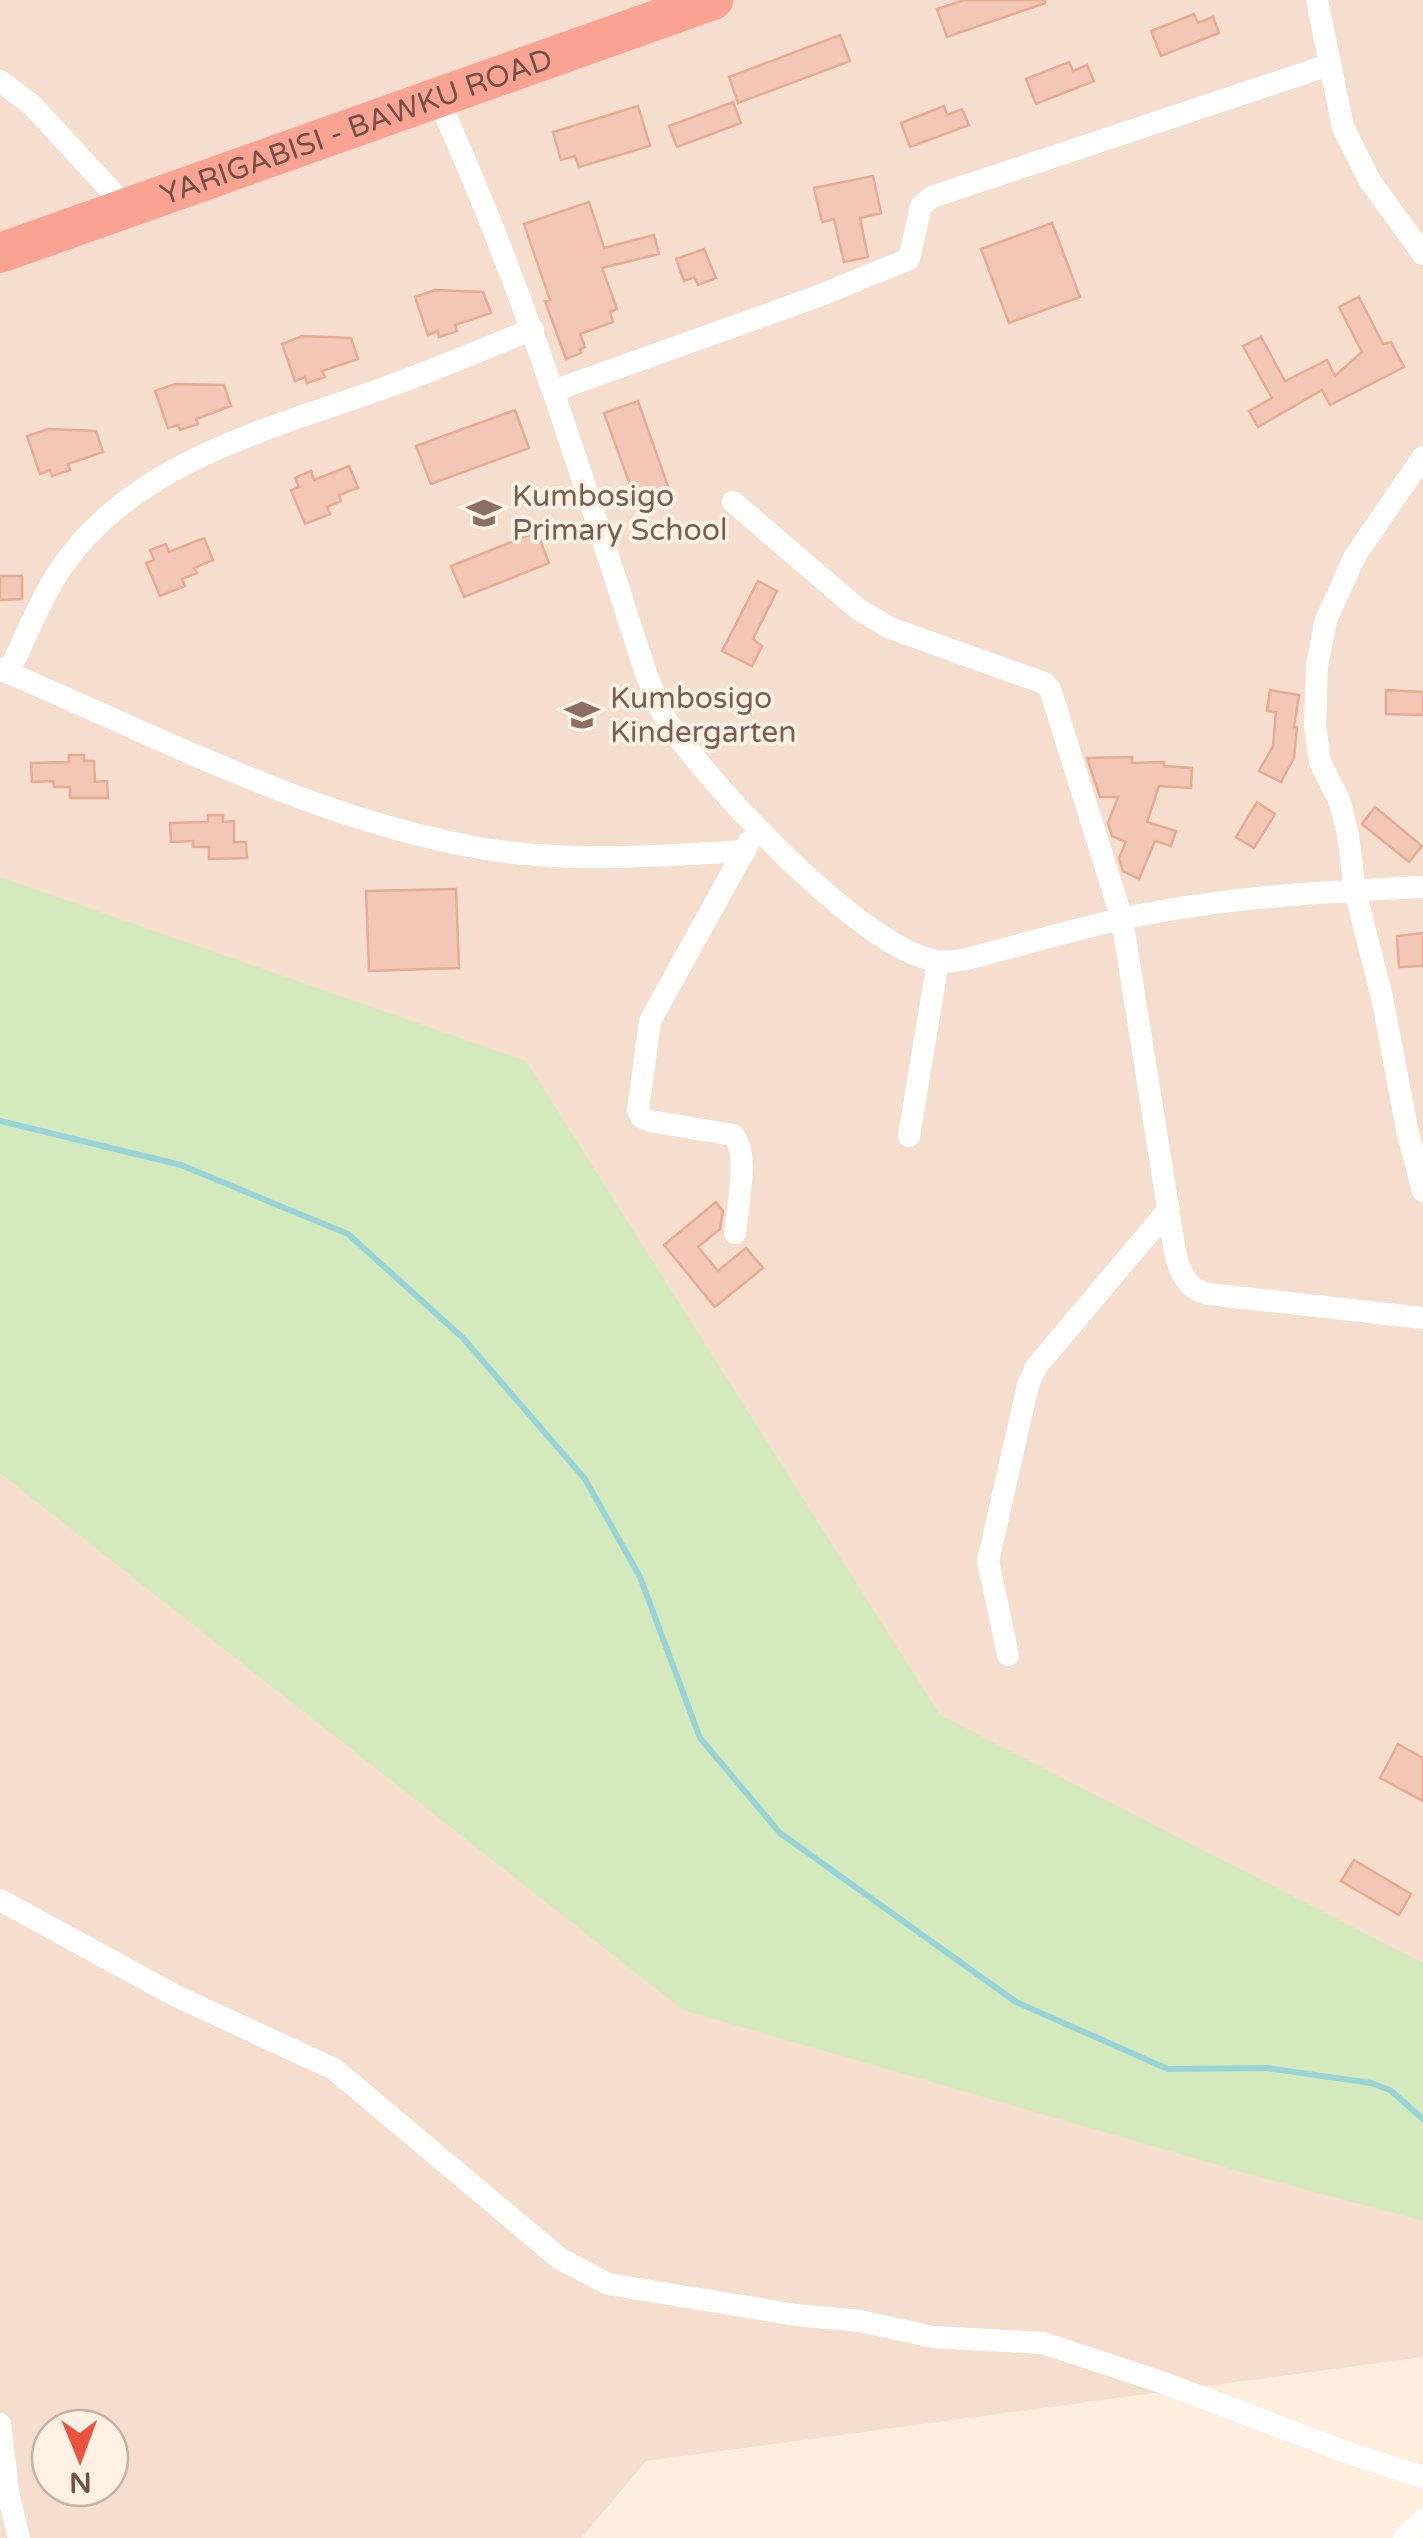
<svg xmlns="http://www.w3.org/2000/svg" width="1423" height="2538" font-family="'Varela Round',sans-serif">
	<rect width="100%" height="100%" fill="#fdeede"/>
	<path fill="#f5decd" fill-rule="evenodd" d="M0 0H1423V2357L646 2461 581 2538H0ZM50 2428H110V2488H50Z"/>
	<path fill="#d4eabd" d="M0 877 526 1061 940 1715 1423 1963V2221L1266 2179 683 2010 0 1473Z"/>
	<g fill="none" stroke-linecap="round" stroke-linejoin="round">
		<path stroke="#99d5d8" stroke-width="6" d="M0 1121 181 1165 348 1234 463 1338 585 1479 640 1577 700 1738 780 1833 1016 2002 1168 2069 1267 2068 1371 2083 1390 2090 1423 2119"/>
	</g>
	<path fill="#f3c7b5" stroke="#e6ac95" stroke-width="2.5" d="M964 0H1045V3L947 37 937 9Z
		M1194 14 1198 23 1213 17 1219 33 1161 56 1151 31Z
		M840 35 850 61 738 103 729 77Z
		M1069 62 1073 71 1087 65 1094 81 1036 104 1026 79Z
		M733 102 741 123 677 147 669 126Z
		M638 106 650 146 579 167 575 156 561 160 553 132Z
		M944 106 947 115 962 109 969 125 910 147 901 123Z
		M873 176 881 213 860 218 868 257 844 262 834 219 822 222 814 188Z
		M589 202 604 248 654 235 659 254 602 268 617 309 610 312 613 322 580 334 585 347 580 349 581 353 566 359 545 301 550 300 524 224Z
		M1052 223 1080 297 1009 323 981 249Z
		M704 249 716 278 698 285 694 277 684 281 676 259Z
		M435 290 483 292 491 313 455 325 457 331 439 337 438 331 428 335 415 297Z
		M1359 297 1383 344 1391 342 1404 367 1330 405 1322 390 1258 427 1249 411 1272 398 1243 346 1261 337 1285 381 1327 360 1335 376 1362 352 1339 307Z
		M302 336 351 338 358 359 322 371 325 377 307 383 305 377 295 381 282 344Z
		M175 384 224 385 231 406 196 419 198 424 180 430 178 425 168 428 155 391Z
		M638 401 673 501 640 512 604 413Z
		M515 410 529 448 431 484 416 446Z
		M48 429 96 431 103 452 68 464 70 470 52 476 50 470 40 474 27 436Z
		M349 466 358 488 339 495 341 501 327 507 330 514 305 524 291 490 299 487 295 478 311 471 314 480Z
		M537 532 549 563 464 597 451 566Z
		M204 538 213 560 194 568 197 573 182 579 185 586 160 596 146 563 154 560 150 550 166 544 169 552Z
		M0 576H22V599L0 600Z
		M758 581 777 591 753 639 762 646 752 666 722 651Z
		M1270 690 1299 695 1294 727H1297L1294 758 1281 782 1259 771 1273 746 1276 712 1267 711Z
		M1386 690 1423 692V715L1386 714Z
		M69 755H84V761H94L95 782 107 781 108 798H70V787H54L53 781 32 782 31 763 69 762Z
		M1132 757V763L1164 762V766L1192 768 1191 788 1159 786 1147 822 1176 831 1171 846 1155 841 1139 879 1123 871 1119 858 1126 842 1112 836 1108 823 1118 797H1100L1087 758Z
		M1257 802 1275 814 1254 848 1236 837Z
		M1375 807 1422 846 1409 862 1362 824Z
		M208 815H223V822L234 821V842H246L247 858 209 859V847H193V841L171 842 170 823 208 822Z
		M456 889 459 968 369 971 366 891Z
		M1423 933V966L1399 967 1397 936Z
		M716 1202 723 1211 720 1229 698 1247 718 1271 746 1248 763 1268 715 1307 664 1245Z
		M1398 1744 1423 1758V1801L1380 1778Z
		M1354 1860 1411 1894 1399 1915 1341 1881Z"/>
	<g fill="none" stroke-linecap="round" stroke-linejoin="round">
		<path stroke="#fff" stroke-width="22" d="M1317 0 1343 127 1370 181 1423 254
			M0 81 32 105 128 209
			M437 97C523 284 583 480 647 676 653 691 659 710 669 724 710 785 865 952 938 961 957 964 979 955 997 951 1039 940 1080 928 1122 919 1221 897 1323 892 1423 887
			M553 391 816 297 909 259 921 206 932 197 1329 65
			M1423 457 1355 556 1326 620 1317 665 1315 726 1320 762 1340 802 1348 835 1355 891 1382 997 1408 1134 1423 1191
			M733 502 858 609 890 628 1044 683 1050 689 1122 919 1176 1258C1183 1277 1188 1289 1208 1294L1423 1318
			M0 669C155 735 319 822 486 849 572 863 658 856 745 851
			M8 673C26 638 41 596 64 564 137 461 272 428 384 388 435 370 483 349 533 329
			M909 1136 938 961
			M735 1233C737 1209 750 1152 733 1135L650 1121 641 1117 638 1110 650 1021 749 842
			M1008 1655 988 1561 1028 1385 1036 1367 1169 1209
			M0 1900 176 1996 334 2069 559 2258 608 2284 796 2315 860 2321 933 2337 1043 2343 1164 2383 1354 2455 1423 2477
			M0 2424 9 2497 19 2538
			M1404 2538 1423 2520"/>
		<path stroke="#faa392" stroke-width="40" id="s1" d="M0 253 713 0"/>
	</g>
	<defs>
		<g id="school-bare" transform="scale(2.7)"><path d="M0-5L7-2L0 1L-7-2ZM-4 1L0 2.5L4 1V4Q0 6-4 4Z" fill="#8d6e63" stroke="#fff2e5" stroke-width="2.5" paint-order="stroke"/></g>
	</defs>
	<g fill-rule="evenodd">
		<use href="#school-bare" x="484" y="513"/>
		<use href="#school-bare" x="582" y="715"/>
	</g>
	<g text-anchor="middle" stroke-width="8" stroke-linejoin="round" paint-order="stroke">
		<g font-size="30" fill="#735146" stroke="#fff2e5">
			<text dy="10" stroke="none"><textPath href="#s1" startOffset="378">YARIGABISI - BAWKU ROAD</textPath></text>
		</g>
		<g font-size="30" fill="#785e54" stroke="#fff2e5" text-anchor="start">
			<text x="512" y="506">Kumbosigo<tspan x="512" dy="34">Primary School</tspan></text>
			<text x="610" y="708">Kumbosigo<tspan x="610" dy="34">Kindergarten</tspan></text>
		</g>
	</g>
	<g transform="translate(80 2458) rotate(179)"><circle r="48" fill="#fff2e5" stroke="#c7b2a5" stroke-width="2.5"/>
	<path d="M0-8L18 38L0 25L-18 38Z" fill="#ec533e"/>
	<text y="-15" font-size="28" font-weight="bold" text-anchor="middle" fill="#735146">N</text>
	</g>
</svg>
